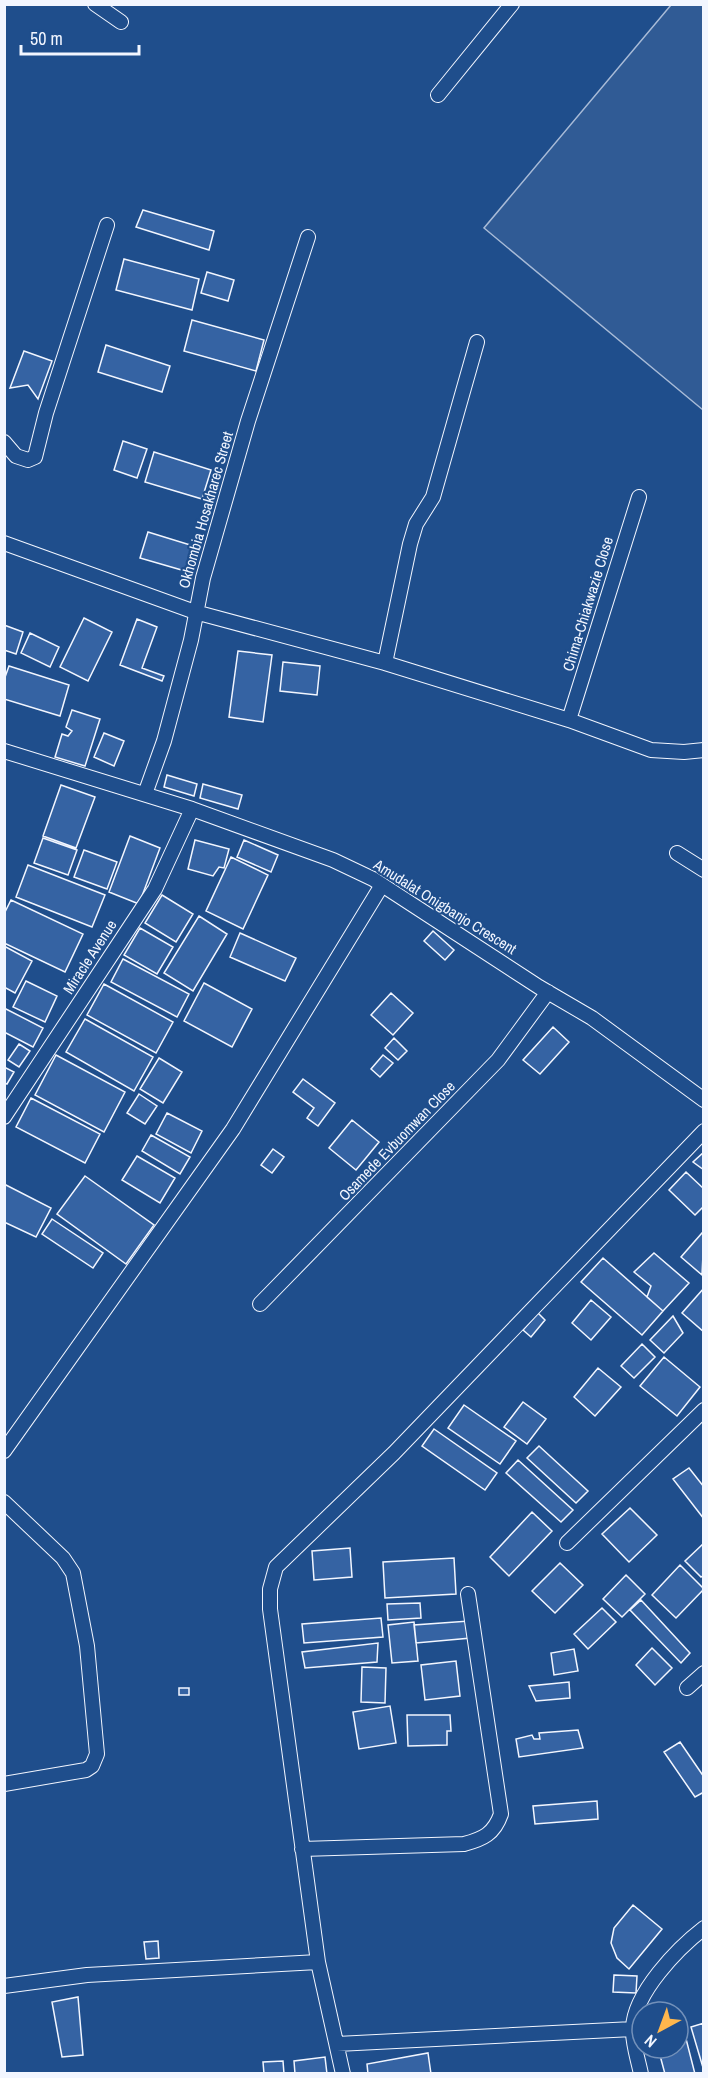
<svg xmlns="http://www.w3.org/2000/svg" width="708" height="2078" font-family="'Archivo Narrow',sans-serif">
	<rect width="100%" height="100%" fill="#1f4e8c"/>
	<path fill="#305b95" stroke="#a8bbd7" stroke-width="1.5" d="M671 5H703V410L484 228Z"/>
	<path fill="#3563a3" stroke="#f2f6ff" stroke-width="1.5" d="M143 210 214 231 209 250 136 227Z
		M124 259 199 279 192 310 116 290Z
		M207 272 234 280 228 301 201 293Z
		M192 320 264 340 256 371 184 351Z
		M106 345 170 366 162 392 98 372Z
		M24 351 52 361 38 399 28 385 10 388Z
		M123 441 147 449 137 478 114 470Z
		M154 452 211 470 202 499 145 482Z
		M148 532 200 548 192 573 140 558Z
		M84 618 112 632 88 681 60 667Z
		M137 619 157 627 142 668 164 676 162 681 120 665Z
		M4 625 23 632 16 654 4 650Z
		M30 633 59 647 50 667 21 653Z
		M238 651 272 655 263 722 229 717Z
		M283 662 320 666 317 695 280 691Z
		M9 666 69 685 60 716 4 699V680Z
		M72 710 100 719 85 766 55 757 62 734 68 736 72 731 66 727Z
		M104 733 124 741 114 766 94 757Z
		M167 775 197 784 194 796 164 787Z
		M203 784 242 795 238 809 200 798Z
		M61 785 95 797 76 848 43 836Z
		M130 836 160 848 139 904 109 892Z
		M43 838 77 850 68 875 34 863Z
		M195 840 229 849 224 868 219 867 213 876 188 869Z
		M244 840 278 855 271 872 237 857Z
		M84 850 117 862 107 889 74 877Z
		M231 857 268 875 243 929 206 911Z
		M28 865 105 895 92 927 16 897Z
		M162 895 193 914 176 942 145 923Z
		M11 900 83 934 65 972 4 943V914Z
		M199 916 227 934 193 991 164 973Z
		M140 928 173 947 157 974 124 955Z
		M433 931 454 950 445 960 424 941Z
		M240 933 296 958 285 981 230 957Z
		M4 946 32 961 15 993 4 987Z
		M123 959 189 994 177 1017 111 982Z
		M26 981 57 996 45 1022 13 1007Z
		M204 983 252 1009 232 1047 184 1021Z
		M104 984 173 1022 156 1053 87 1015Z
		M391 993 413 1013 393 1035 371 1015Z
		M4 1008 43 1028 33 1047 4 1032Z
		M85 1019 153 1057 134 1091 66 1052Z
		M553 1027 569 1042 540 1074 523 1060Z
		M394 1038 407 1051 398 1060 385 1048Z
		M19 1044 30 1051 19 1067 8 1060Z
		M56 1055 125 1092 104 1132 35 1095Z
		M383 1055 393 1063 380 1077 371 1069Z
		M159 1058 182 1072 163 1103 140 1089Z
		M4 1067 14 1072 7 1084 4 1083Z
		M303 1079 335 1103 318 1126 307 1118 314 1108 293 1092Z
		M139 1094 157 1106 145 1124 127 1113Z
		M31 1098 100 1134 85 1163 16 1127Z
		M167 1113 202 1131 191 1153 156 1134Z
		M352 1120 379 1142 356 1170 329 1148Z
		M151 1135 190 1157 180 1174 142 1151Z
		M273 1149 284 1157 272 1173 261 1165Z
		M704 1152V1170L693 1162Z
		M137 1156 175 1178 160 1203 122 1180Z
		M686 1172 704 1189V1206L695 1215 669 1190Z
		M85 1176 154 1225 126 1264 57 1214Z
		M4 1184 51 1208 36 1237 4 1222Z
		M52 1219 103 1253 93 1268 42 1234Z
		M702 1233 704 1234 702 1275 681 1257Z
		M654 1253 689 1283 663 1311 647 1297 651 1286 634 1272Z
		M603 1258 663 1311 642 1335 581 1282Z
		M704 1288V1332L682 1313Z
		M591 1300 611 1317 591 1340 572 1323Z
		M538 1313 545 1320 531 1337 523 1330Z
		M673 1316 683 1333 664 1353 650 1340Z
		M642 1344 655 1357 634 1378 621 1366Z
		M664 1357 700 1387 677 1416 640 1386Z
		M598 1368 621 1387 595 1416 574 1397Z
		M523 1402 546 1419 527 1444 504 1427Z
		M464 1405 516 1441 500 1464 448 1428Z
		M434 1429 497 1473 485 1490 422 1446Z
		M539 1446 588 1491 576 1503 527 1458Z
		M518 1460 573 1510 561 1522 506 1473Z
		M689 1468 704 1487V1519L673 1479Z
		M630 1508 657 1535 629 1562 602 1534Z
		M532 1512 552 1531 509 1576 490 1557Z
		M704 1543V1575L701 1577 685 1561Z
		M350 1548 352 1577 314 1580 312 1551Z
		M454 1558 456 1594 385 1598 383 1562Z
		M560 1563 583 1585 555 1613 532 1591Z
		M680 1565 704 1589 676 1618 652 1595Z
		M626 1575 645 1594 622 1617 603 1599Z
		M641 1600 690 1653 681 1663 630 1610Z
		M420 1603 421 1618 388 1620 387 1604Z
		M602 1608 616 1622 588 1649 574 1634Z
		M381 1618 383 1637 304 1643 302 1624Z
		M469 1621 471 1638 416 1643 414 1625Z
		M414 1622 418 1661 392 1663 388 1625Z
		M378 1643 377 1662 305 1668 302 1652Z
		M652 1648 672 1668 655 1685 636 1665Z
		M574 1649 578 1671 554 1675 551 1653Z
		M456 1661 460 1696 425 1700 421 1665Z
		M362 1667 386 1668 385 1703 361 1702Z
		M569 1682 570 1698 536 1701 529 1686Z
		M179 1688H189V1695H179Z
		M390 1706 396 1743 359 1749 353 1712Z
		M407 1715H450L451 1731H447V1745L408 1746Z
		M578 1730 583 1748 519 1757 516 1739 532 1735 534 1739H540L539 1733Z
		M680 1742 704 1777V1792L695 1797 664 1752Z
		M597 1801 598 1819 535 1824 533 1806Z
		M633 1905 662 1929 629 1969 617 1958 611 1943 614 1928Z
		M158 1941 159 1958 146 1959 144 1942Z
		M614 1975 637 1976 636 1993 613 1992Z
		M78 1997 83 2055 62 2057 52 2002Z
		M704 2023V2071L691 2027Z
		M683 2027 695 2074H665L658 2048H678V2029Z
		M428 2053 431 2074H368L367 2064Z
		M325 2057 327 2074H295L294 2061Z
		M283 2061 284 2074H264L263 2062Z"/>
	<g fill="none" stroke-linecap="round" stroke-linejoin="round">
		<g stroke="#f2f6ff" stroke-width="16">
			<path id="minor" d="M95 4 121 22
				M438 95 512 4
				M4 442 16 456 28 460 35 457 46 413 107 225
				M4 543 195 612 385 663 569 720 651 750 684 752 704 750
				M385 663 410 544 416 524 433 497 477 342
				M569 720 639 497
				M4 751 192 809 333 860 373 879 539 987 592 1018 704 1100
				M145 794 164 741 191 640 203 578 248 421 308 237
				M677 853 704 870
				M4 1117 155 889 192 809
				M260 1304 498 1060 548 992
				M4 1451 233 1129 382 885
				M4 1502 63 1558 73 1573 87 1646 97 1754 92 1766 86 1770 4 1784
				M567 1543 704 1410
				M687 1688 704 1673
				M302 1849 464 1844C483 1839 494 1834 501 1814L468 1594
				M4 1986 87 1975 318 1962
				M337 2044 633 2029
				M343 2074 318 1962 270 1609V1589L276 1567 394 1453 704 1131
				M641 2074C638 2059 632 2042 633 2028 634 1993 678 1948 704 1928"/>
		</g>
		<use href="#minor" stroke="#1f4e8c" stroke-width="14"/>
	</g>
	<g text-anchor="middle" stroke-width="4.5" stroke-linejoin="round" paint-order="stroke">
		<g font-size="15" fill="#f2f6ff" stroke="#1f4e8c">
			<text transform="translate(206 510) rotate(-74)" y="5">Okhombia Hosakharec Street</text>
			<text transform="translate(588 604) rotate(-73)" y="5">Chima-Chiakwazie Close</text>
			<text transform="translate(445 907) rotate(32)" y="5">Amudalat Onigbanjo Crescent</text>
			<text transform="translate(90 957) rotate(-57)" y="5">Miracle Avenue</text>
			<text transform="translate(397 1141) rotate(-46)" y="5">Osamede Evbuomwan Close</text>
		</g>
	</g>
	<rect width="708" height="2078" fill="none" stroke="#f2f6ff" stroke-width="12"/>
	<g transform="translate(660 2030) rotate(221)"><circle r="28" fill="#1f4e8c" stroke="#7391ba" stroke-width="1.5"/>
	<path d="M0-4.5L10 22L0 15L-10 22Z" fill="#ffb74d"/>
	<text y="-9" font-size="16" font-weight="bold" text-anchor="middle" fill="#f2f6ff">N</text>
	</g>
	<path d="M21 45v9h118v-9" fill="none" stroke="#f2f6ff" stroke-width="3"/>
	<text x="30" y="45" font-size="18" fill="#f2f6ff" stroke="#1f4e8c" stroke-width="4.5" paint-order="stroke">50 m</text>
</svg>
